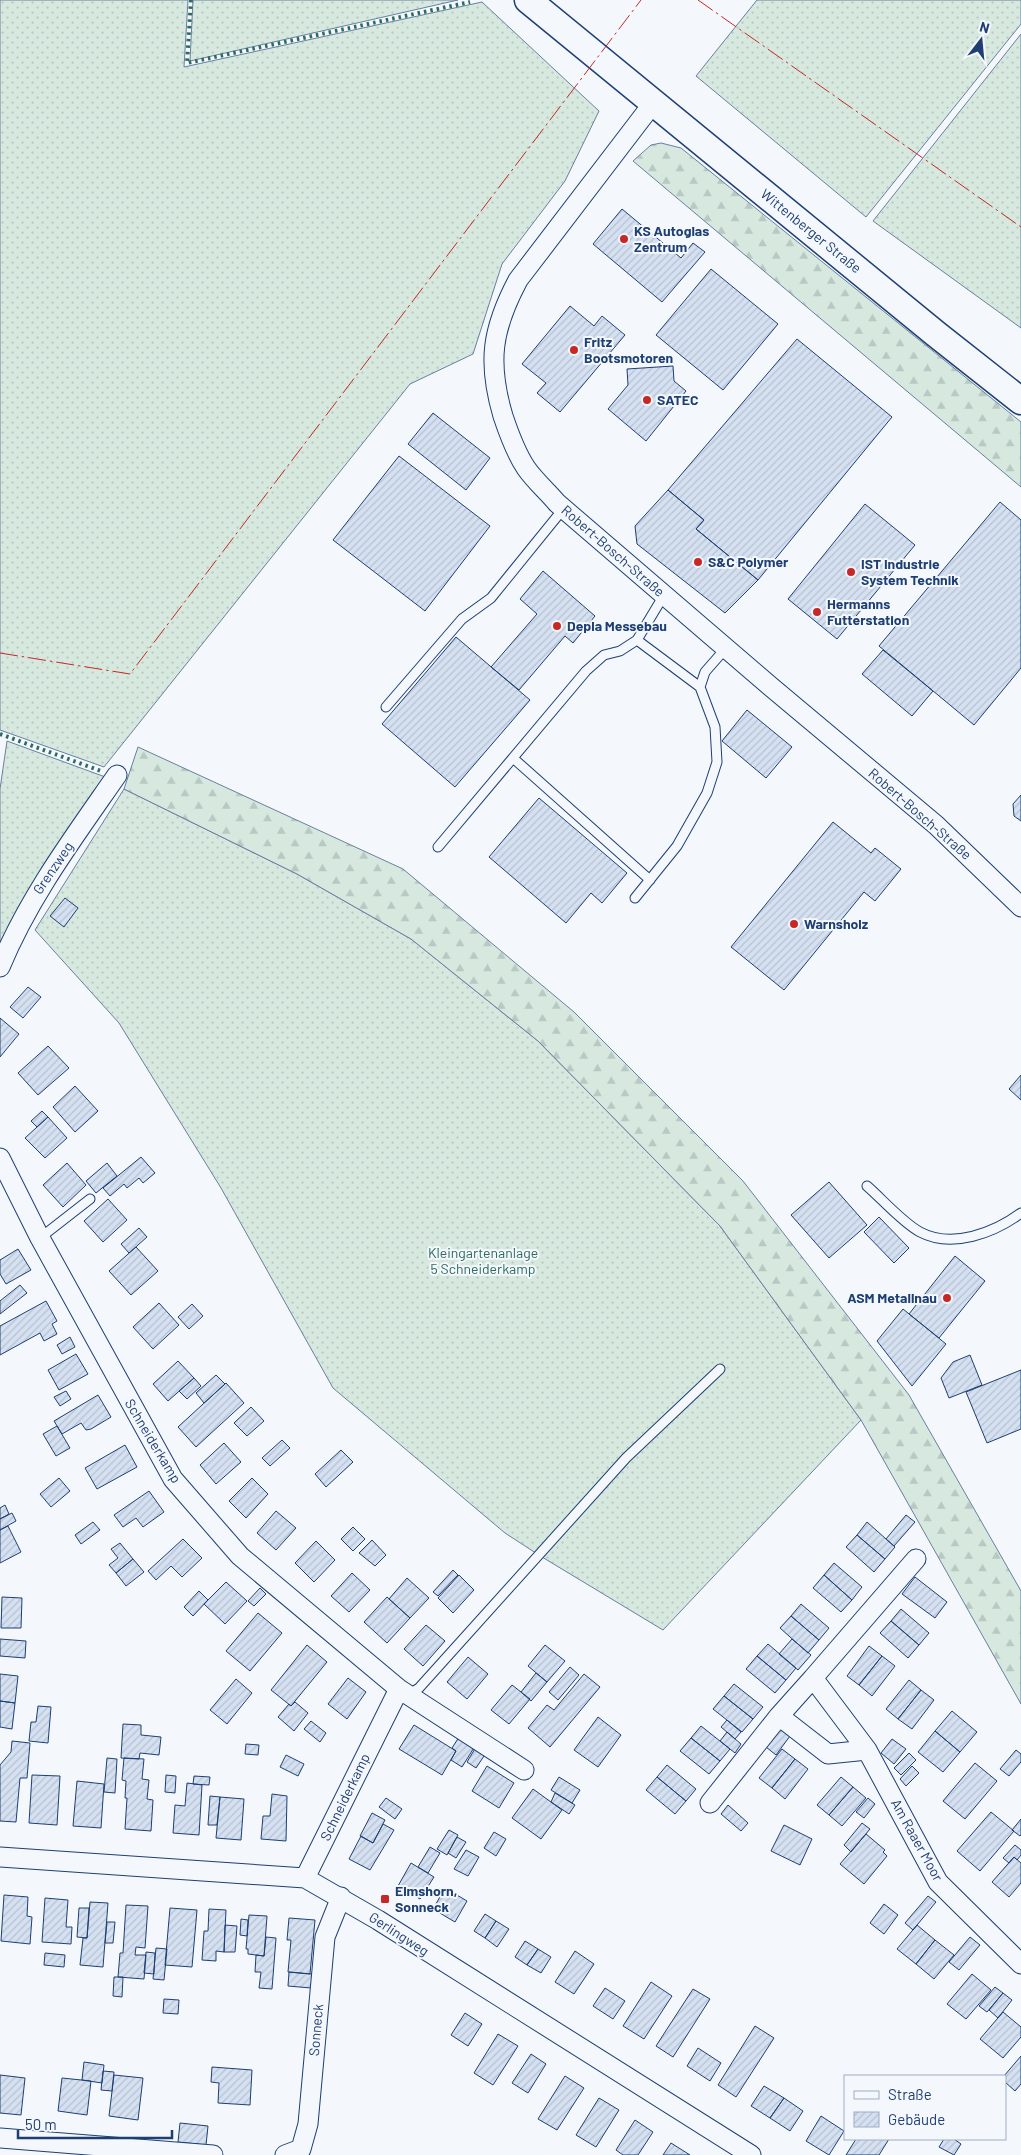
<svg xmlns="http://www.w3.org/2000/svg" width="1021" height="2155" font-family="Barlow,sans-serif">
	<defs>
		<pattern id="grass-dots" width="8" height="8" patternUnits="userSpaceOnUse" patternTransform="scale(1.25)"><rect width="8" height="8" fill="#d7e8df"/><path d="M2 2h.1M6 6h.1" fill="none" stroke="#b8c8c3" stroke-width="1.8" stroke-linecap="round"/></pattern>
		<pattern id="forest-firs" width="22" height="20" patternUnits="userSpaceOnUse" patternTransform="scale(1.25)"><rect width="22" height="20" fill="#d7e8df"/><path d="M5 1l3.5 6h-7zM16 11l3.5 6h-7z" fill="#b8c8c3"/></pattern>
		<pattern id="building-hatch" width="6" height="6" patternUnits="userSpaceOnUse" patternTransform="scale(1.25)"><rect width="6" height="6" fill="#d5e0f0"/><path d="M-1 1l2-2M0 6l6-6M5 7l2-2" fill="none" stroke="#b6c1d1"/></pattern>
	</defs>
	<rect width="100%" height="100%" fill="#f4f7fb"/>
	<path fill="url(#grass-dots)" stroke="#687fa3" d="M0 0H188L184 67 482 2 599 111 565 181 502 264 473 354 410 384 104 767 0 730Z
		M193 0H458L190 61Z
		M757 0H1021V24L866 217 696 76Z
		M1021 34V328L873 221Z
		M7 741 108 778 0 954V789Z
		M124 789 297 874 411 939 538 1041 720 1226 861 1420 663 1630 542 1557 505 1533 333 1388 221 1188 119 1023 35 930Z"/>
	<path fill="url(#forest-firs)" stroke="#687fa3" d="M661 143 681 148 1021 422V487L633 161 651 145Z
		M138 747 403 869 574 1012 743 1181 909 1395 1021 1591V1704L861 1420 720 1226 538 1041 411 939 297 874 124 789Z"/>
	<path fill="url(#building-hatch)" stroke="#1d3f73" d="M622 209 681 258 693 243 705 252 662 302 593 244Z
		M711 269 778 324 723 390 656 335Z
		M570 306 594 326 602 316 625 335 560 412 537 393 546 383 522 364Z
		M797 339 892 417 758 580 696 529 704 520 668 490Z
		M673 366 674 381 686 391 646 441 608 409 628 385 627 369Z
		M433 413 490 458 466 490 408 444Z
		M399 456 490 526 425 611 333 540Z
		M668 490 704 520 696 529 758 580 725 613 637 544 635 526Z
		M1000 502 1021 520V668L974 725 879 646Z
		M865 504 915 545 837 639 788 599Z
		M543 571 595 616 573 643 565 636 519 690 491 667 537 614 520 599Z
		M456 637 530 700 455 787 382 724Z
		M883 650 933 691 912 716 862 674Z
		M747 710 792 747 766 778 722 741Z
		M1021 795V821L1014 816 1013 804Z
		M539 798 627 873 602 903 591 893 566 923 489 857Z
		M833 822 871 853 875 848 901 869 875 901 864 892 784 990 731 947Z
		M65 898 78 908 64 927 50 916Z
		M28 987 41 997 23 1018 10 1007Z
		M0 1018 19 1034 0 1057Z
		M48 1046 69 1068 38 1095 18 1073Z
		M1021 1075V1100L1009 1089Z
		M75 1086 98 1111 75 1132 53 1107Z
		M42 1111 48 1117 37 1127 31 1121Z
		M48 1117 67 1138 45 1158 25 1138Z
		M141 1157 155 1173 143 1183 139 1178 127 1188 124 1184 110 1196 103 1188Z
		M67 1163 86 1185 63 1207 43 1185Z
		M107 1163 117 1176 96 1193 86 1181Z
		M829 1182 867 1225 829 1258 791 1215Z
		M108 1199 127 1220 103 1242 84 1221Z
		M879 1217 909 1248 894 1263 864 1232Z
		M139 1228 147 1237 129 1253 121 1244Z
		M136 1247 158 1271 131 1295 109 1271Z
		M18 1249 31 1270 6 1284 0 1274V1260Z
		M955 1256 985 1281 939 1338 909 1314Z
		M20 1285 27 1293 0 1314V1301Z
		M46 1301 57 1321 52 1324 57 1334 44 1341 40 1333 0 1355V1326Z
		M159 1303 179 1325 153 1349 133 1327Z
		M192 1304 203 1316 189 1329 178 1317Z
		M903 1309 946 1344 912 1386 877 1341Z
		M70 1337 75 1347 62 1354 57 1345Z
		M76 1354 88 1374 59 1390 48 1370Z
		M970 1355 982 1385 949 1398 941 1378 953 1362Z
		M178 1361 194 1378 168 1401 153 1384Z
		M1021 1370V1429L987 1443 966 1392Z
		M216 1375 225 1384 204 1403 196 1393Z
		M194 1378 201 1386 187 1399 179 1391Z
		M226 1383 244 1403 196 1447 178 1427Z
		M66 1391 71 1399 60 1406 54 1397Z
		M98 1395 111 1417 91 1429 86 1430 81 1423 62 1434 54 1421Z
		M251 1407 264 1421 247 1436 234 1423Z
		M57 1426 70 1448 56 1456 43 1434Z
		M282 1440 290 1448 270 1466 262 1458Z
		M224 1443 241 1462 216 1484 200 1465Z
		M125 1445 137 1467 97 1489 85 1468Z
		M341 1450 353 1462 326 1487 315 1474Z
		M59 1478 70 1491 51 1507 40 1494Z
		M252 1478 268 1494 246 1518 229 1501Z
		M149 1491 164 1512 143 1527 136 1518 123 1527 114 1515Z
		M5 1505 9 1514 0 1519V1508Z
		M276 1511 296 1528 276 1550 257 1533Z
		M12 1513 16 1521 0 1530V1519Z
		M906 1515 915 1522 894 1546 886 1539Z
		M93 1522 100 1530 81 1544 75 1535Z
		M867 1522 895 1547 885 1559 857 1535Z
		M8 1526 21 1552 0 1563V1530Z
		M353 1527 365 1539 353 1551 341 1539Z
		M857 1535 885 1559 874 1572 846 1547Z
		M183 1539 202 1558 182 1577 171 1566 156 1580 148 1571Z
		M372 1540 386 1555 375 1566 359 1553Z
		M316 1541 335 1560 314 1582 295 1563Z
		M120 1543 133 1559 116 1573 109 1565 118 1558 111 1549Z
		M133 1559 144 1572 126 1586 116 1573Z
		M834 1563 862 1587 852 1600 824 1575Z
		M453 1570 458 1575 438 1596 433 1592Z
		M352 1573 370 1590 349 1612 331 1596Z
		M459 1575 474 1590 453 1613 438 1598Z
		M824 1575 852 1600 841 1612 813 1588Z
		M915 1577 947 1602 935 1618 902 1594Z
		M407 1578 429 1598 410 1618 389 1599Z
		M226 1582 247 1601 225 1624 204 1604Z
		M260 1588 266 1594 254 1606 248 1601Z
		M199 1591 208 1600 193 1616 184 1607Z
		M2 1597 22 1598 21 1628H1Z
		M387 1597 410 1618 387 1643 364 1622Z
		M801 1604 829 1628 819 1640 791 1616Z
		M901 1609 929 1633 919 1645 891 1621Z
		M258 1613 282 1633 250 1671 226 1651Z
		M791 1616 819 1640 808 1653 780 1628Z
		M891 1621 919 1645 908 1658 880 1633Z
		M426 1625 445 1641 423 1666 404 1649Z
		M0 1639 26 1641 25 1658 0 1656Z
		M792 1639 811 1655 798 1670 779 1654Z
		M768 1644 796 1668 786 1680 757 1656Z
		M307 1645 327 1662 291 1706 271 1690Z
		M545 1645 565 1661 547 1682 528 1666Z
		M869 1646 882 1656 859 1685 847 1676Z
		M757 1656 786 1680 775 1693 746 1669Z
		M882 1656 895 1666 872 1696 859 1685Z
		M468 1657 488 1674 467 1699 447 1682Z
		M570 1667 579 1675 558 1700 549 1692Z
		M536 1673 547 1682 531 1701 521 1692Z
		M0 1674 18 1676 15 1703 0 1701Z
		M584 1674 600 1687 550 1747 528 1728 547 1705 554 1710Z
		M348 1678 366 1692 347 1719 328 1704Z
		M236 1679 252 1693 227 1724 210 1710Z
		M909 1680 921 1690 898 1719 886 1709Z
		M734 1684 763 1707 753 1719 724 1696Z
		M512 1685 530 1699 509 1724 491 1710Z
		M921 1690 934 1700 912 1729 898 1719Z
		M724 1696 753 1719 742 1732 713 1709Z
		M0 1701 15 1703 12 1729 0 1727Z
		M295 1702 308 1713 294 1731 278 1717 289 1704 291 1706Z
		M38 1706 51 1707 48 1743 29 1741 31 1722H36Z
		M952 1711 977 1732 960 1752 935 1731Z
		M598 1717 621 1735 598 1767 574 1750Z
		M727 1720 741 1732 735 1739 721 1727Z
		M311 1721 326 1733 320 1742 304 1729Z
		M123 1724 141 1725V1735L161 1737 159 1755 140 1753 139 1759 121 1758Z
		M414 1725 456 1751 442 1775 399 1749Z
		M701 1726 730 1749 720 1761 691 1738Z
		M781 1728 790 1736 776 1755 766 1747Z
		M935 1731 960 1752 943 1772 918 1752Z
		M727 1732 741 1744 735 1753 720 1741Z
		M459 1737 475 1746 462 1767 451 1760 456 1751 452 1748Z
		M691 1738 720 1761 709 1774 680 1751Z
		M892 1739 906 1749 894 1764 881 1753Z
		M12 1741 30 1743 27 1778H20L16 1822 0 1821V1765L11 1752Z
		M246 1744 259 1745 258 1755 245 1754Z
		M476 1747 486 1753 476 1768 467 1762Z
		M782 1749 795 1759 772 1788 759 1778Z
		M1016 1750 1021 1754V1762L1009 1776 1000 1769Z
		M909 1753 916 1760 901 1775 894 1768Z
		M286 1755 304 1764 298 1776 280 1767Z
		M107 1758 117 1759 115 1793 104 1792Z
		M124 1758 144 1759 142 1779 149 1780 147 1799 153 1800 151 1831 125 1829 127 1798H125L126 1781 122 1780Z
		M795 1759 808 1769 785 1799 772 1788Z
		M975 1763 997 1781 965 1819 943 1801Z
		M667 1765 696 1789 686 1801 657 1777Z
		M487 1766 514 1783 499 1808 472 1791Z
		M912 1766 919 1773 906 1786 900 1779Z
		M32 1775 60 1776 57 1825 29 1823Z
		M166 1775 176 1776 175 1793 165 1792Z
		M194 1776 210 1777 209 1785 193 1784Z
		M559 1777 580 1790 572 1803 551 1790Z
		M657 1777 686 1801 675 1814 646 1790Z
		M841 1777 853 1787 829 1815 817 1805Z
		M77 1781 104 1784 101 1828 73 1826Z
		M187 1783 202 1785 199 1835 173 1833 175 1805 185 1806Z
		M853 1787 866 1798 842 1826 829 1815Z
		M533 1789 562 1810 541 1839 512 1818Z
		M555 1793 575 1805 569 1814 551 1802Z
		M272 1794 287 1796 286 1841 261 1839 263 1816H270Z
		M210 1796 220 1797 217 1825H208Z
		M220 1797 244 1799 241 1840 216 1838Z
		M386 1798 402 1809 395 1819 379 1807Z
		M868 1798 875 1804 864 1818 856 1812Z
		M728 1805 748 1823 741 1831 721 1814Z
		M991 1812 1014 1831 980 1871 957 1851Z
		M372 1813 385 1820 373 1843 360 1836Z
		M1021 1819V1835L1020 1836 1012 1830Z
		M862 1823 870 1829 851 1852 844 1845Z
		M383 1824 394 1830 370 1870 349 1859 361 1836 373 1843Z
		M784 1825 812 1839 800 1865 771 1851Z
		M449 1830 458 1835 447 1855 437 1849Z
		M494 1832 506 1839 496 1856 484 1848Z
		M866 1834 885 1850 883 1852 887 1856 864 1884 840 1864Z
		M457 1837 466 1842 456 1858 448 1853Z
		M1015 1845 1021 1850V1855L1017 1860 1014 1857 1009 1863 1003 1858Z
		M430 1847 440 1853 428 1873 418 1867Z
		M466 1850 479 1857 468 1876 454 1869Z
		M1014 1857 1021 1863V1883L1009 1897 992 1882Z
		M411 1863 434 1877 420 1899 398 1886Z
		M445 1888 467 1901 455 1922 433 1909Z
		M4 1895 28 1897 27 1916 32 1917 30 1944 1 1941Z
		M928 1896 936 1902 913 1930 905 1923Z
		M45 1898 68 1900 66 1927H72L71 1944 42 1942Z
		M90 1902 108 1903 103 1967 80 1965 83 1938H87Z
		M884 1904 898 1915 884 1934 870 1923Z
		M126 1905 148 1906 145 1948 136 1947 135 1955H146L144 1979 118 1977 120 1953H123Z
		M79 1908H89L87 1938 77 1937Z
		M170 1908 197 1910 192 1967 165 1965Z
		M209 1909 226 1910 224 1952 216 1951V1961L202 1960 204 1931H208Z
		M485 1914 496 1921 485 1938 474 1931Z
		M249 1915 267 1916 264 1956 248 1954V1949H246Z
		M289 1918 315 1920 310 1974 288 1972 291 1940H287Z
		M241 1919 248 1920 247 1936 240 1935Z
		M496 1921 509 1929 497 1947 485 1938Z
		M107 1922H115L113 1943H105Z
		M225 1925 237 1926 235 1952H224Z
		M917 1925 935 1940 916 1964 897 1949Z
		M266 1937 276 1938 272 1989 259 1988 261 1972H255L256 1955 264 1956Z
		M970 1937 980 1945 959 1970 949 1962Z
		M935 1940 954 1955 934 1979 916 1964Z
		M525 1941 538 1949 527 1965 515 1957Z
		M156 1948 167 1949 164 1980 153 1979Z
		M538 1949 551 1957 541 1973 527 1965Z
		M575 1951 594 1964 574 1994 555 1982Z
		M146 1952 155 1953 154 1974 144 1973Z
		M45 1953 65 1955 64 1967 44 1965Z
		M289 1972 312 1974 311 1988 288 1986Z
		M972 1974 991 1990 966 2019 947 2004Z
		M114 1977H123L122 1997 113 1996Z
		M651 1982 672 1996 644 2039 623 2026Z
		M995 1987 1003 1993 987 2012 979 2006Z
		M605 1988 625 2001 613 2019 593 2006Z
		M693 1989 710 1999 673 2057 656 2046Z
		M1003 1993 1012 2000 998 2018 989 2010Z
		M164 1999 179 2000 178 2014 163 2013Z
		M1003 2012 1021 2027V2037L1003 2058 980 2039Z
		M465 2013 482 2024 468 2046 451 2035Z
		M755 2026 774 2038 736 2097 718 2085Z
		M498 2034 518 2046 493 2085 474 2073Z
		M698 2048 721 2063 710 2081 687 2066Z
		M531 2054 546 2064 528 2093 512 2083Z
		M1021 2056V2084L1015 2091 1005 2082 1004 2076Z
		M84 2062 104 2065 102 2083 82 2080Z
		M212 2067 252 2070 250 2105 218 2103 219 2083 211 2082Z
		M103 2071 114 2072 112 2091 101 2090Z
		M0 2075 25 2078 21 2115 0 2113Z
		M114 2075 143 2078 138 2120 109 2116Z
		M565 2076 584 2088 557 2130 538 2119Z
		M62 2078 91 2081 87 2115 58 2111Z
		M764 2086 784 2098 770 2118 751 2106Z
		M599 2098 619 2110 596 2147 576 2135Z
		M784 2098 803 2111 790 2131 770 2118Z
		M821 2116 844 2131 829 2155 806 2141Z
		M635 2120 653 2132 638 2155H623L616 2150Z
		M180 2123 208 2126 206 2145 178 2142Z
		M856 2139H889L879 2155H846Z
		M944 2139H954L961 2144 954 2155 939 2147Z
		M671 2143 690 2155H663Z"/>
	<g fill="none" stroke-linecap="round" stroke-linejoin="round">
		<g stroke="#1d3f73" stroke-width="11">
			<path id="service" d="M637 640 700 687
				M386 707 462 619 491 598 564 508
				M513 758 650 880
				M438 847 586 671 604 655 620 651 637 640 664 595
				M635 898 677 846 707 793 717 762 715 727 700 687 705 672 726 648
				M867 1186C882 1199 903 1223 920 1232 952 1249 994 1233 1021 1213
				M40 1238 90 1199
				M408 1695 419 1688 626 1458 720 1369"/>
		</g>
		<g stroke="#1d3f73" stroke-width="21">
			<path id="minor" d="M654 102 518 280C492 329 487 362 503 416 509 434 516 453 526 468 535 481 547 491 557 503L770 686 936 825 1021 907
				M0 967C29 897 74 837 117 775
				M0 1158 40 1238 173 1479 240 1556 399 1689 305 1878
				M916 1559 813 1678 867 1750 938 1882 1021 1964
				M399 1689 524 1770
				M779 1716 828 1754 867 1750
				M710 1803 779 1716 813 1678
				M0 1857 305 1878 378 1920 751 2155
				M0 2138 213 2155
				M285 2155 301 2149 308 2124 325 1937 341 1897"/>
		</g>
		<g stroke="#1d3f73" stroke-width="29">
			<path id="secondary" d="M528 0 936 334 1021 401"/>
		</g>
		<use href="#service" stroke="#f4f7fb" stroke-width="9"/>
		<use href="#minor" stroke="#f4f7fb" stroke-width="19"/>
		<use href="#secondary" stroke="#f4f7fb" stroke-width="26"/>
		<path stroke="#2c6c60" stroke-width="4" stroke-dasharray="2.5 4" stroke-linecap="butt" d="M191 0 187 63 470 2
			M0 734 101 771"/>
		<path stroke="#c62828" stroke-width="1" stroke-dasharray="18 4 2.5 4" stroke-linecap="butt" d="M698 0 1021 227
			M0 653 130 674 641 0"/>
	</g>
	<g fill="#c62828" stroke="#f4f7fb" stroke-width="2">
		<circle cx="624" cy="239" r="5"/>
		<circle cx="574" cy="350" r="5"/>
		<circle cx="647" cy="400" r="5"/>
		<circle cx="698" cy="562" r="5"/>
		<circle cx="851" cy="572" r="5"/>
		<circle cx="817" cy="612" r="5"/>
		<circle cx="557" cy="626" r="5"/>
		<circle cx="794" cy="924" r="5"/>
		<circle cx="947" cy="1298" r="5"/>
		<rect x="380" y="1894" width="10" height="10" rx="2.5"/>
	</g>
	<g text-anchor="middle" stroke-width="4" stroke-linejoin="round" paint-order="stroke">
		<g font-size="14" font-weight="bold" fill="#1d3f73" stroke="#f4f7fb" text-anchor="start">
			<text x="634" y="236">KS Autoglas<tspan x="634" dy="16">Zentrum</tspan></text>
			<text x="584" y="347">Fritz<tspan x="584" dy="16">Bootsmotoren</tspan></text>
			<text x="657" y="405">SATEC</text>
			<text x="708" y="567">S&amp;C Polymer</text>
			<text x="861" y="569">IST Industrie<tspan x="861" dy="16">System Technik</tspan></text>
			<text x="827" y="609">Hermanns<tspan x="827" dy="16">Futterstation</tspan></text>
			<text x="567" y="631">Depla Messebau</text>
			<text x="804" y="929">Warnsholz</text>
			<text x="937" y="1303" text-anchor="end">ASM Metallnau</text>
			<text x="395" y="1896">Elmshorn,<tspan x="395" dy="16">Sonneck</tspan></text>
		</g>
		<g font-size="14" fill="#1d3f73" stroke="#f4f7fb">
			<text transform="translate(811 231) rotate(39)" y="5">Wittenberger Straße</text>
			<text transform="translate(613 551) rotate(41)" y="5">Robert-Bosch-Straße</text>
			<text transform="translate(920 814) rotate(41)" y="5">Robert-Bosch-Straße</text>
			<text transform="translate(53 868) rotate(-56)" y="5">Grenzweg</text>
			<text transform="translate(153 1441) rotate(59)" y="5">Schneiderkamp</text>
			<text transform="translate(345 1797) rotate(-64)" y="5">Schneiderkamp</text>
			<text transform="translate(917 1840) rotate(61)" y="5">Am Raaer Moor</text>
			<text transform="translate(399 1934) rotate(33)" y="5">Gerlingweg</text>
			<text transform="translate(316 2030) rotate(-85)" y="5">Sonneck</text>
		</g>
		<g font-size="14" fill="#2c6c60" stroke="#f4f7fb">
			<text x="483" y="1258">Kleingartenanlage<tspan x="483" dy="16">5 Schneiderkamp</tspan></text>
		</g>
	</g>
	<rect x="844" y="2075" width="162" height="65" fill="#f4f7fb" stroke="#9eadc5"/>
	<rect x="854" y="2091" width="25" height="8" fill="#f4f7fb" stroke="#9eadc5"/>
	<text x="888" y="2100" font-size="15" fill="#1d3f73">Straße</text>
	<rect x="854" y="2112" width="25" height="15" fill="url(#building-hatch)" stroke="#9eadc5"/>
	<text x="888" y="2125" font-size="15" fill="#1d3f73">Gebäude</text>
	<g transform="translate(981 40) rotate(16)" stroke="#f4f7fb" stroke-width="4" paint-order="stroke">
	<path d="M0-4L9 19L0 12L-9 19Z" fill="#1d3f73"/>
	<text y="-8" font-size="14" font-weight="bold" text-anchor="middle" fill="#1d3f73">N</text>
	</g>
	<path d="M18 2130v8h154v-8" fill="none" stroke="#1d3f73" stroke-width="2.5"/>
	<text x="25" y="2130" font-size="15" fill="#1d3f73" stroke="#f4f7fb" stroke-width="4" paint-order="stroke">50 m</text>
</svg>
